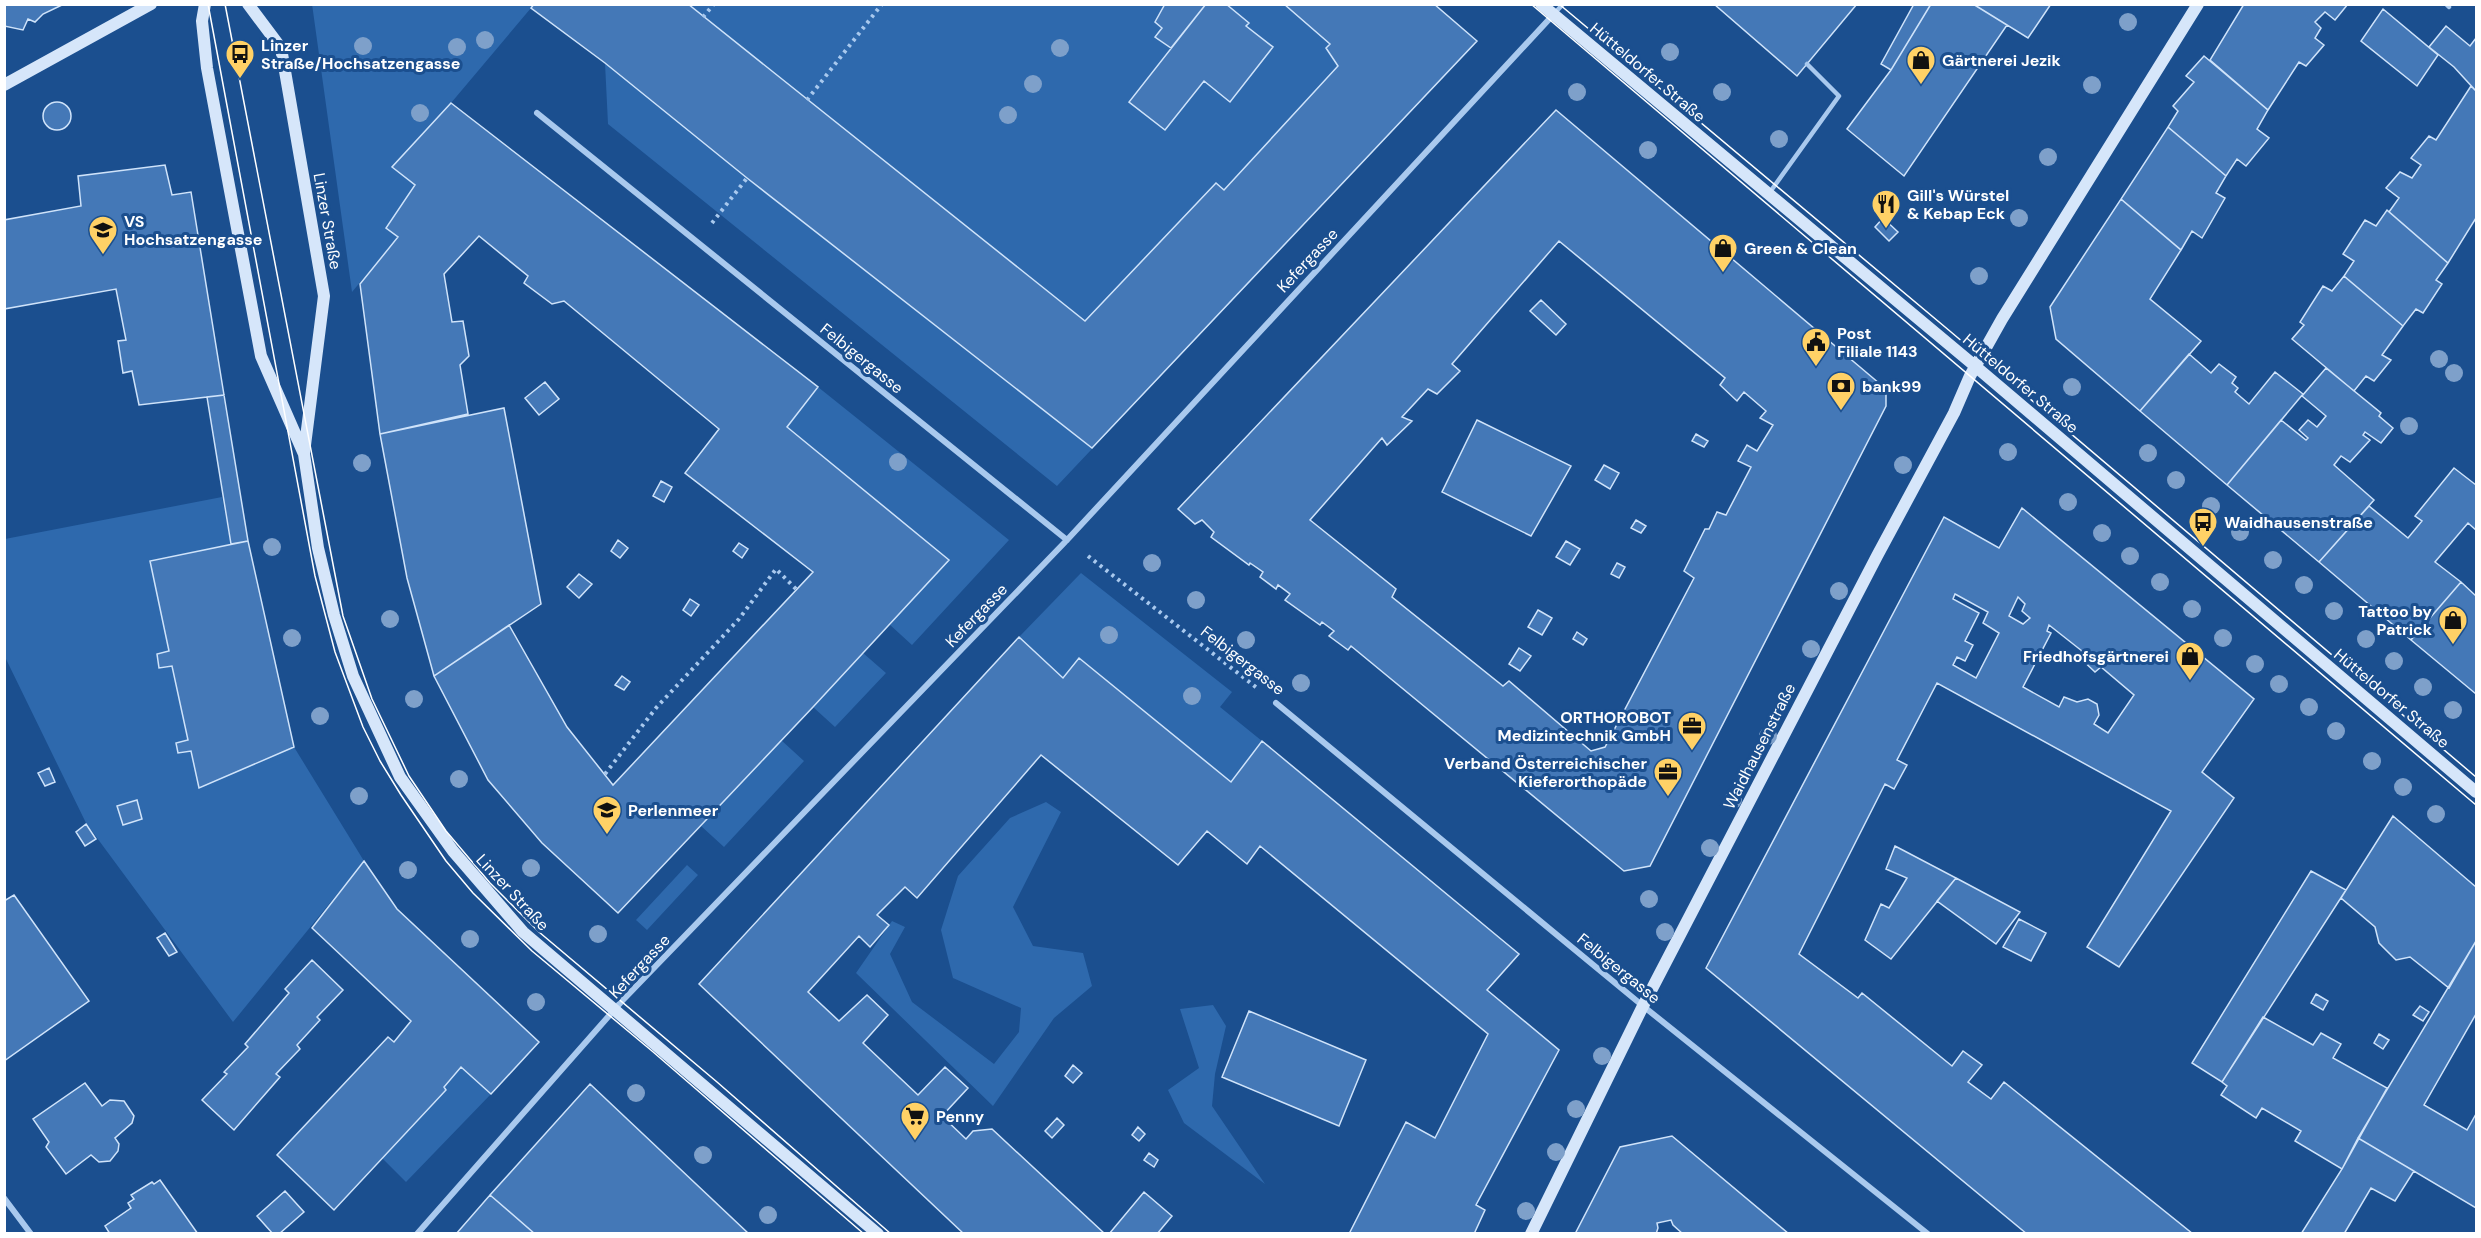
<svg xmlns="http://www.w3.org/2000/svg" width="2481" height="1238" font-family="'DM Sans',sans-serif">
	<rect width="100%" height="100%" fill="#1b4f8f"/>
	<path fill="#2e69ad" d="M312 4H1434L1477 41 1057 486 608 124 605 63 531 8 451 103 392 167 415 185 386 228 398 237 352 292Z
		M818 387 1009 540 912 645 889 624 787 427Z
		M222 497 231 544 150 561 199 787 294 747 364 861 233 1022 86 823 5 657V539Z
		M1081 573 1232 692 1220 707 1262 741 1231 782 1079 658 1063 678 1019 637Z
		M863 653 886 673 835 727 813 707Z
		M781 740 804 761 724 847 701 826Z
		M1046 802 1061 812 1013 907 1033 946 1083 953 1092 986 1054 1018 993 1106 856 973 892 921 905 927 890 954 912 1002 994 1064 1019 1032 1021 1008 953 978 941 930 958 876 1010 818Z
		M687 865 698 875 647 930 636 920Z
		M1213 1005 1226 1026 1215 1074 1212 1106 1265 1184 1184 1123 1168 1090 1199 1068 1180 1009Z
		M461 1067 491 1094 406 1182 382 1158Z"/>
	<path fill="#4478b7" stroke="#cfe3fa" stroke-width="1.5" fill-rule="evenodd" d="M4 4H64L43 14 35 22 28 19 23 30 4 26Z
		M534 4H688L1085 321 1216 183 1224 190 1338 66 1326 48 1330 44 1284 4H1434L1477 41 1092 448 747 178 605 63 531 8Z
		M1165 4H1206L1171 48 1155 37 1162 28 1155 22Z
		M1206 4H1226L1249 23 1246 26 1273 47 1230 102 1204 81 1165 130 1129 102Z
		M1714 4H1857L1797 76Z
		M1914 4H1931L1891 70 1881 64Z
		M1931 4H1973L2007 25 1904 176 1847 129 1891 70Z
		M1973 4H2051L2028 38Z
		M2244 4H2348L2335 20 2325 12 2315 22 2321 28 2315 38 2324 45 2306 66 2299 62 2268 110 2210 60Z
		M2383 9 2438 55 2417 86 2361 41Z
		M2446 26 2470 46 2476 38V91L2454 67 2429 47Z
		M2204 56 2268 110 2257 129 2269 138 2246 166 2237 159 2226 176 2168 127 2178 111 2173 106 2194 82 2186 76Z
		M2471 86 2476 91V218L2448 263 2389 212 2399 198 2386 188 2400 172 2412 178 2421 165 2411 158 2429 136 2436 140Z
		M43 116a14 14 0 1 1 28 0a14 14 0 1 1-28 0Z
		M451 103 818 387 787 427 949 560 813 707 618 913 542 843 488 780 434 676 509 625 567 727 613 785 813 572 685 473 719 429 564 301 552 304 524 283 528 276 479 236 444 274 452 322 463 321 469 356 460 365 468 414 380 434 360 284 398 237 386 228 415 185 392 167Z
		M1556 110 1886 389V406L1650 866 1624 871 1351 646 1348 650 1329 636 1334 631 1322 622 1320 625 1285 600 1290 594 1278 585 1276 589 1260 577 1263 572 1250 563 1249 565 1211 537 1214 532 1202 520 1195 524 1178 509ZM1559 241 1725 378 1720 385 1737 401 1744 392 1766 411 1760 418 1773 425 1757 451 1747 445 1738 461 1751 467 1726 515 1717 512 1709 529H1705L1684 571 1694 578 1605 747 1591 751 1509 681 1503 686 1392 597 1396 589 1310 520 1382 438 1387 445 1412 421 1402 417 1428 389 1437 394 1460 371 1452 364Z
		M2168 127 2226 176 2216 193 2225 198 2202 238 2192 231 2181 250 2121 199Z
		M165 165 172 195 191 192 224 395 139 405 132 371 123 373 118 341 126 340 116 289 4 309V220L81 206 78 176Z
		M2121 199 2181 250 2150 299 2201 341 2140 411 2056 339 2050 307Z
		M2387 210 2448 263 2436 280 2442 284 2423 313 2416 309 2403 326 2344 276 2354 261 2343 254 2365 220 2376 226Z
		M1883 218 1898 232 1889 241 1875 227Z
		M2344 276 2403 326 2382 355 2391 360 2374 381 2366 376 2354 391 2292 339 2304 325 2300 322 2323 286 2332 291Z
		M1541 300 1566 324 1556 335 1530 311Z
		M2189 354 2211 373 2219 364 2236 377 2232 383 2238 388 2235 392 2249 404 2275 372 2303 394 2227 485 2140 411Z
		M2326 368 2381 413 2379 416 2393 428 2381 443 2365 432 2363 435 2370 440 2350 462 2341 456 2334 465 2374 500 2319 562 2227 485 2281 420 2306 440 2308 438 2299 430 2308 420 2317 427 2326 416 2302 396Z
		M545 382 559 399 539 415 525 398Z
		M224 395 248 541 231 544 207 397Z
		M504 408 541 604 434 676 407 578 380 434Z
		M1477 420 1571 466 1531 536 1442 492Z
		M1696 434 1708 441 1704 447 1692 441Z
		M1604 465 1619 473 1610 489 1595 480Z
		M2454 468 2476 485V530L2468 523 2435 562 2461 582 2411 640 2319 562 2369 506 2408 538 2422 521 2415 516Z
		M661 481 672 487 664 502 653 496Z
		M2022 508 2254 699 2202 772 2234 798 2119 967 2087 947 2171 811 1937 683 1897 760 1907 765 1894 789 1885 784 1799 954 1858 998 1862 993 1952 1066 1963 1051 1982 1065 1968 1082 1991 1099 2004 1082 2193 1234H2027L1706 968 1944 517 1999 548ZM1955 594 1988 612 1983 623 1999 633 1976 678 1953 665 1957 657 1965 661 1973 645 1965 641 1979 613 1953 599ZM2018 597 2025 604 2022 611 2030 618 2023 624 2009 616ZM2049 625 2082 651 2078 656 2095 672 2101 667 2134 695 2108 733 2094 724 2099 715 2097 704 2088 699 2077 702 2064 697 2059 707 2023 687 2051 633 2047 631Z
		M1636 520 1646 526 1641 533 1631 528Z
		M618 540 628 548 620 558 611 551Z
		M248 541 294 747 199 788 191 751 178 753 176 743 188 740 172 666 159 668 157 654 169 651 150 561Z
		M1566 541 1580 549 1570 565 1556 557Z
		M739 543 748 549 742 558 733 551Z
		M1617 563 1625 567 1619 578 1611 574Z
		M579 574 592 584 579 598 567 587Z
		M2461 582 2476 596V694L2411 640Z
		M690 599 699 605 691 616 683 610Z
		M1538 610 1552 618 1542 635 1528 627Z
		M1577 632 1587 639 1583 645 1573 639Z
		M1019 637 1063 678 1079 658 1231 782 1262 741 1519 954 1487 990 1559 1050 1476 1205 1485 1210 1474 1234H1349L1406 1122 1435 1138 1488 1034 1260 846 1247 864 1207 831 1178 865 1041 755 917 898 905 887 877 915 889 925 870 947 859 936 808 992 839 1021 867 995 888 1015 863 1043 918 1095 945 1067 968 1088 942 1116 966 1139 973 1131 992 1129 1105 1234H964L699 984Z
		M1519 648 1531 656 1520 671 1509 664Z
		M622 676 630 682 624 690 615 685Z
		M49 768 55 782 45 786 38 773Z
		M137 800 142 819 123 825 117 806Z
		M2393 816 2476 887V941L2449 988 2410 957 2396 960 2379 943 2375 927 2341 898Z
		M86 824 96 839 85 846 76 832Z
		M1895 846 1956 878 1891 959 1865 940 1881 904 1889 908 1907 878 1886 869Z
		M364 861 397 909 539 1042 491 1094 461 1067 444 1087 446 1090 334 1210 277 1155 388 1037 394 1042 411 1021 312 928Z
		M2311 871 2346 890 2222 1082 2192 1063Z
		M1956 878 2020 912 1996 944 1937 901Z
		M14 895 89 1001 4 1061V901Z
		M2019 919 2046 933 2031 961 2003 947Z
		M165 933 177 952 169 956 157 938Z
		M2476 941V1014L2424 1105 2467 1130 2476 1114V1208L2358 1138Z
		M312 960 343 990 317 1017 320 1020 297 1045 300 1049 276 1074 280 1077 234 1130 202 1100 227 1074 224 1072 248 1047 245 1044 289 993 285 989Z
		M2316 994 2328 1001 2323 1010 2311 1003Z
		M2420 1006 2429 1012 2423 1021 2413 1015Z
		M1249 1011 1366 1060 1339 1126 1222 1077Z
		M2263 1017 2313 1045 2321 1033 2341 1044 2333 1058 2387 1088 2342 1169 2295 1141 2301 1131 2262 1108 2256 1118 2221 1095 2227 1086 2222 1082Z
		M2379 1034 2389 1040 2383 1049 2374 1043Z
		M1073 1065 1082 1073 1073 1083 1065 1076Z
		M85 1083 102 1106 110 1100 124 1101 134 1116 132 1123 115 1138 119 1144 118 1151 110 1161 99 1162 91 1155 66 1174 46 1147 49 1142 33 1119Z
		M590 1084 749 1234H535L490 1195Z
		M1057 1118 1064 1125 1052 1138 1045 1131Z
		M1138 1127 1145 1134 1139 1141 1132 1135Z
		M1672 1136 1789 1234H1683L1673 1225 1671 1220 1657 1223 1658 1228 1656 1234H1575L1620 1147Z
		M2358 1138 2414 1171 2395 1201 2371 1188 2344 1234H2301L2342 1169Z
		M1149 1153 1158 1160 1154 1167 1144 1160Z
		M160 1180 198 1234H110L105 1226 131 1208 128 1203 134 1199 131 1195 152 1182 154 1184Z
		M285 1191 304 1212 279 1234H273L257 1216Z
		M1144 1192 1172 1216 1157 1234H1109Z
		M490 1195 535 1234H456Z"/>
	<g fill="none" stroke-linecap="round" stroke-linejoin="round">
		<path stroke="#a9c9ee" stroke-width="4" stroke-dasharray="3 4.5" stroke-linecap="butt" d="M703 17 714 4
			M807 100 882 4
			M712 223 747 178
			M1088 556 1257 688
			M605 774 656 708 739 619 776 569 797 590"/>
		<path stroke="#a9c9ee" stroke-width="4.5" d="M2446 4 2449 7
			M1554 14 1563 4
			M1770 192 1839 96 1807 64"/>
		<path stroke="#a9c9ee" stroke-width="6" d="M537 113 1067 540
			M1276 703 1643 1006 1928 1234
			M4 1198 31 1234
			M417 1234 622 1001 1067 540 1553 15"/>
		<path stroke="#d6e6fa" stroke-width="12" d="M205 4 202 21 207 68 261 356 304 454 318 548 334 615 353 676 400 777 453 851 523 932 878 1234
			M248 4 281 48 324 296 304 453
			M1541 4 1975 366 2476 792
			M4 85 151 4
			M1531 1234 1643 1006 1877 556 1954 413 1970 376 2002 319 2198 4"/>
		<path stroke="#fff" stroke-width="1.5" d="M208 4 315 576 335 652 363 727 380 761 401 795 446 861 473 893 532 951 652 1051 864 1234
			M225 4 343 616 372 699 409 776 446 831 490 883 539 932 717 1082 891 1234
			M1531 4 2476 805
			M1559 4 1951 332 2476 777"/>
	</g>
	<g fill="#7ea0ca">
		<circle cx="2128" cy="22" r="9"/>
		<circle cx="485" cy="40" r="9"/>
		<circle cx="363" cy="46" r="9"/>
		<circle cx="457" cy="47" r="9"/>
		<circle cx="1060" cy="48" r="9"/>
		<circle cx="1670" cy="52" r="9"/>
		<circle cx="1033" cy="84" r="9"/>
		<circle cx="2092" cy="85" r="9"/>
		<circle cx="1577" cy="92" r="9"/>
		<circle cx="1722" cy="92" r="9"/>
		<circle cx="420" cy="113" r="9"/>
		<circle cx="1008" cy="115" r="9"/>
		<circle cx="1779" cy="139" r="9"/>
		<circle cx="1648" cy="150" r="9"/>
		<circle cx="2048" cy="157" r="9"/>
		<circle cx="2019" cy="218" r="9"/>
		<circle cx="1979" cy="276" r="9"/>
		<circle cx="2439" cy="359" r="9"/>
		<circle cx="2454" cy="373" r="9"/>
		<circle cx="2072" cy="387" r="9"/>
		<circle cx="2409" cy="426" r="9"/>
		<circle cx="2008" cy="452" r="9"/>
		<circle cx="2148" cy="453" r="9"/>
		<circle cx="898" cy="462" r="9"/>
		<circle cx="362" cy="463" r="9"/>
		<circle cx="1903" cy="465" r="9"/>
		<circle cx="2176" cy="480" r="9"/>
		<circle cx="2068" cy="502" r="9"/>
		<circle cx="2211" cy="506" r="9"/>
		<circle cx="2240" cy="532" r="9"/>
		<circle cx="2102" cy="533" r="9"/>
		<circle cx="272" cy="547" r="9"/>
		<circle cx="2130" cy="556" r="9"/>
		<circle cx="2273" cy="560" r="9"/>
		<circle cx="1152" cy="563" r="9"/>
		<circle cx="2160" cy="582" r="9"/>
		<circle cx="2304" cy="585" r="9"/>
		<circle cx="1839" cy="591" r="9"/>
		<circle cx="1196" cy="600" r="9"/>
		<circle cx="2192" cy="609" r="9"/>
		<circle cx="2334" cy="611" r="9"/>
		<circle cx="390" cy="619" r="9"/>
		<circle cx="1109" cy="635" r="9"/>
		<circle cx="292" cy="638" r="9"/>
		<circle cx="2223" cy="638" r="9"/>
		<circle cx="2366" cy="639" r="9"/>
		<circle cx="1246" cy="640" r="9"/>
		<circle cx="1811" cy="649" r="9"/>
		<circle cx="2394" cy="661" r="9"/>
		<circle cx="2255" cy="664" r="9"/>
		<circle cx="1301" cy="683" r="9"/>
		<circle cx="2279" cy="684" r="9"/>
		<circle cx="2423" cy="687" r="9"/>
		<circle cx="1192" cy="696" r="9"/>
		<circle cx="414" cy="699" r="9"/>
		<circle cx="2309" cy="707" r="9"/>
		<circle cx="2453" cy="710" r="9"/>
		<circle cx="320" cy="716" r="9"/>
		<circle cx="2336" cy="731" r="9"/>
		<circle cx="1768" cy="736" r="9"/>
		<circle cx="2372" cy="761" r="9"/>
		<circle cx="459" cy="779" r="9"/>
		<circle cx="2403" cy="787" r="9"/>
		<circle cx="359" cy="796" r="9"/>
		<circle cx="1733" cy="800" r="9"/>
		<circle cx="2436" cy="814" r="9"/>
		<circle cx="1710" cy="848" r="9"/>
		<circle cx="531" cy="868" r="9"/>
		<circle cx="408" cy="870" r="9"/>
		<circle cx="1649" cy="899" r="9"/>
		<circle cx="1665" cy="932" r="9"/>
		<circle cx="598" cy="934" r="9"/>
		<circle cx="470" cy="939" r="9"/>
		<circle cx="536" cy="1002" r="9"/>
		<circle cx="1602" cy="1056" r="9"/>
		<circle cx="636" cy="1093" r="9"/>
		<circle cx="1576" cy="1109" r="9"/>
		<circle cx="1556" cy="1152" r="9"/>
		<circle cx="703" cy="1155" r="9"/>
		<circle cx="1526" cy="1211" r="9"/>
		<circle cx="768" cy="1215" r="9"/>
	</g>
	<defs>
		<g id="bus-pin" transform="scale(1.5)"><path d="M0 17L-7.5 6A9.5 9.5 0 1 1 7.5 6Z" fill="#ffd166" stroke="#1b4f8f"/><path d="M-5-6H5V4H4V6H2V4H-2V6H-4V4H-5ZM-3.5-4V0h7V-4ZM-3.5 1.2v1.5H-2V1.2ZM2 1.2v1.5H3.5V1.2Z" fill="#111"/></g>
		<g id="shop-pin" transform="scale(1.5)"><path d="M0 17L-7.5 6A9.5 9.5 0 1 1 7.5 6Z" fill="#ffd166" stroke="#1b4f8f"/><path d="M-5-2.5h2.3a2.7 3.5 0 0 1 5.4 0H5L5.5 6h-11ZM-1.5-2.5h3a1.5 2.3 0 0 0-3 0Z" fill="#111"/></g>
		<g id="restaurant-pin" transform="scale(1.5)"><path d="M0 17L-7.5 6A9.5 9.5 0 1 1 7.5 6Z" fill="#ffd166" stroke="#1b4f8f"/><path d="M-5-6h1v4h1v-4h1v4h1v-4h1v5L-1.5 .5V6h-2V.5L-5-1ZM5-6V6H3V1.5H1.5Q1.5-4 5-6Z" fill="#111"/></g>
		<g id="school-pin" transform="scale(1.5)"><path d="M0 17L-7.5 6A9.5 9.5 0 1 1 7.5 6Z" fill="#ffd166" stroke="#1b4f8f"/><path d="M0-5L7-2L0 1L-7-2ZM-4 1L0 2.5L4 1V4Q0 6-4 4Z" fill="#111"/></g>
		<g id="civic-pin" transform="scale(1.5)"><path d="M0 17L-7.5 6A9.5 9.5 0 1 1 7.5 6Z" fill="#ffd166" stroke="#1b4f8f"/><path d="M-.6-6.5H3V-4.5H.6V-3L4-1V1h2V6H-6V1h2V-1L-.6-3ZM-1.2 2.5V6h2.4V2.5Z" fill="#111"/></g>
		<g id="bank-pin" transform="scale(1.5)"><path d="M0 17L-7.5 6A9.5 9.5 0 1 1 7.5 6Z" fill="#ffd166" stroke="#1b4f8f"/><path d="M-6-4H6V4H-6ZM0-2.3a2.3 2.3 0 1 0 0 4.6a2.3 2.3 0 1 0 0-4.6Z" fill="#111"/></g>
		<g id="office-pin" transform="scale(1.5)"><path d="M0 17L-7.5 6A9.5 9.5 0 1 1 7.5 6Z" fill="#ffd166" stroke="#1b4f8f"/><path d="M-6-3h4V-5.5h4V-3h4V5H-6ZM-1-4.5V-3h2v-1.5ZM-6 0V1H6V0Z" fill="#111"/></g>
		<g id="supermarket-pin" transform="scale(1.5)"><path d="M0 17L-7.5 6A9.5 9.5 0 1 1 7.5 6Z" fill="#ffd166" stroke="#1b4f8f"/><path d="M-6-5.5h2.5l.6 2H6L4.5 2H-2.5L-4.4-4H-6ZM-1.5 3.2a1.3 1.3 0 1 0 .1 0ZM3 3.2a1.3 1.3 0 1 0 .1 0Z" fill="#111"/></g>
	</defs>
	<g fill-rule="evenodd">
		<use href="#bus-pin" x="240" y="54"/>
		<use href="#shop-pin" x="1921" y="60"/>
		<use href="#restaurant-pin" x="1886" y="204"/>
		<use href="#school-pin" x="103" y="230"/>
		<use href="#shop-pin" x="1723" y="248"/>
		<use href="#civic-pin" x="1816" y="342"/>
		<use href="#bank-pin" x="1841" y="386"/>
		<use href="#bus-pin" x="2203" y="522"/>
		<use href="#shop-pin" x="2453" y="620"/>
		<use href="#shop-pin" x="2190" y="656"/>
		<use href="#office-pin" x="1692" y="726"/>
		<use href="#office-pin" x="1668" y="772"/>
		<use href="#school-pin" x="607" y="810"/>
		<use href="#supermarket-pin" x="915" y="1116"/>
	</g>
	<g text-anchor="middle" stroke-width="6" stroke-linejoin="round" paint-order="stroke">
		<g font-size="16" font-weight="bold" fill="#fff" stroke="#1b4f8f" text-anchor="start">
			<text x="261" y="51">Linzer<tspan x="261" dy="18">Straße/Hochsatzengasse</tspan></text>
			<text x="1942" y="66">Gärtnerei Jezik</text>
			<text x="1907" y="201">Gill's Würstel<tspan x="1907" dy="18">&amp; Kebap Eck</tspan></text>
			<text x="124" y="227">VS<tspan x="124" dy="18">Hochsatzengasse</tspan></text>
			<text x="1744" y="254">Green &amp; Clean</text>
			<text x="1837" y="339">Post<tspan x="1837" dy="18">Filiale 1143</tspan></text>
			<text x="1862" y="392">bank99</text>
			<text x="2224" y="528">Waidhausenstraße</text>
			<text x="2432" y="617" text-anchor="end">Tattoo by<tspan x="2432" dy="18">Patrick</tspan></text>
			<text x="2169" y="662" text-anchor="end">Friedhofsgärtnerei</text>
			<text x="1671" y="723" text-anchor="end">ORTHOROBOT<tspan x="1671" dy="18">Medizintechnik GmbH</tspan></text>
			<text x="1647" y="769" text-anchor="end">Verband Österreichischer<tspan x="1647" dy="18">Kieferorthopäde</tspan></text>
			<text x="628" y="816">Perlenmeer</text>
			<text x="936" y="1122">Penny</text>
		</g>
		<g font-size="16" fill="#fff" stroke="#1b4f8f">
			<text transform="translate(1648 72) rotate(40)" y="6">Hütteldorfer Straße</text>
			<text transform="translate(328 221) rotate(80)" y="6">Linzer Straße</text>
			<text transform="translate(1307 260) rotate(-47)" y="6">Kefergasse</text>
			<text transform="translate(862 358) rotate(39)" y="6">Felbigergasse</text>
			<text transform="translate(2021 383) rotate(40)" y="6">Hütteldorfer Straße</text>
			<text transform="translate(976 615) rotate(-46)" y="6">Kefergasse</text>
			<text transform="translate(1243 660) rotate(38)" y="6">Felbigergasse</text>
			<text transform="translate(2392 698) rotate(40)" y="6">Hütteldorfer Straße</text>
			<text transform="translate(1759 746) rotate(-63)" y="6">Waidhausenstraße</text>
			<text transform="translate(513 892) rotate(47)" y="6">Linzer Straße</text>
			<text transform="translate(639 966) rotate(-47)" y="6">Kefergasse</text>
			<text transform="translate(1619 968) rotate(39)" y="6">Felbigergasse</text>
		</g>
	</g>
	<rect width="2481" height="1238" fill="none" stroke="#ffffff" stroke-width="12"/>
</svg>
